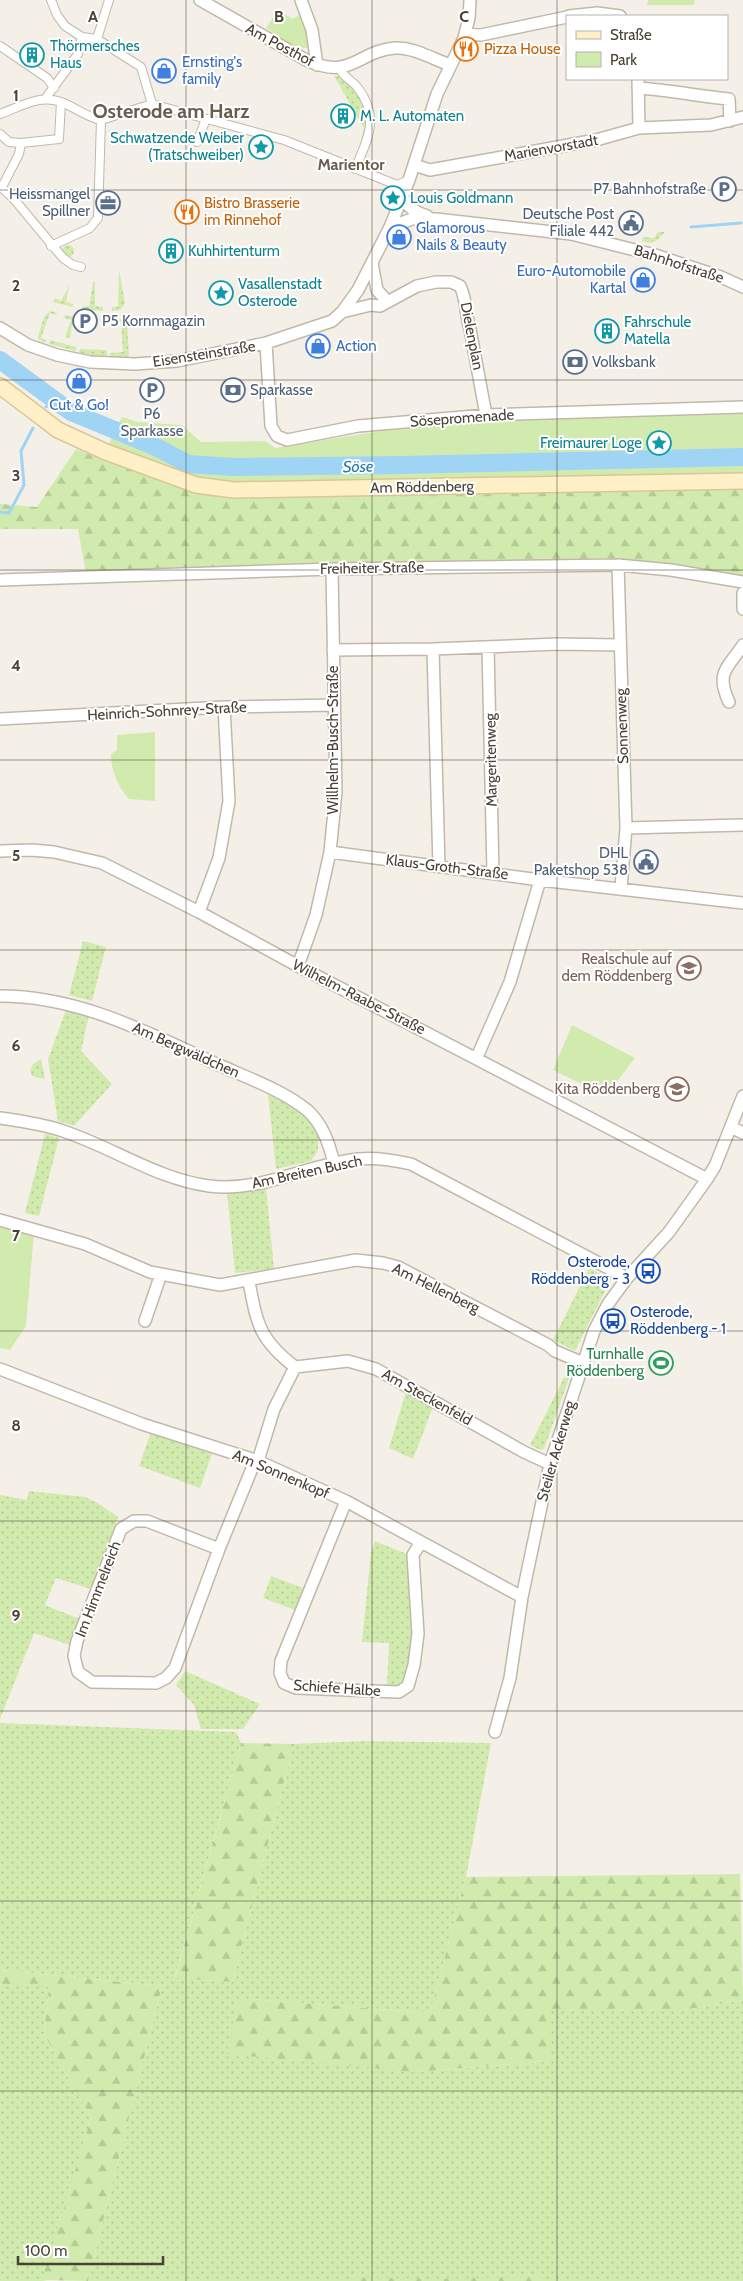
<svg xmlns="http://www.w3.org/2000/svg" width="743" height="2281" font-family="Cabin,sans-serif">
	<defs>
		<pattern id="grass-dots" width="8" height="8" patternUnits="userSpaceOnUse" patternTransform="scale(1.25)"><rect width="8" height="8" fill="#d1ebae"/><path d="M2 2h.1M6 6h.1" fill="none" stroke="#b5cb96" stroke-width="1.8" stroke-linecap="round"/></pattern>
		<pattern id="forest-firs" width="22" height="20" patternUnits="userSpaceOnUse" patternTransform="scale(1.25)"><rect width="22" height="20" fill="#d1ebae"/><path d="M5 1l3.5 6h-7zM16 11l3.5 6h-7z" fill="#b5cb96"/></pattern>
	</defs>
	<rect width="100%" height="100%" fill="#f5f0e7"/>
	<path fill="url(#grass-dots)" d="M334 76H338L359 95 369 119 361 150 358 153 364 128Z
		M658 232H665C657 241 654 245 642 241L643 237 654 238Z
		M62 251a6 6 0 1 1 12 0a6 6 0 1 1-12 0Z
		M119 269 125 304 120 310 112 311V307H118Z
		M95 281V306L103 307V311L82 309 83 306 89 307 93 283Z
		M69 286 66 302 73 304V307L53 302 55 298 61 301Z
		M50 311 57 313 56 315 50 313 41 338 47 340 45 343 39 340 38 336 44 317Z
		M65 315 81 318V320L73 319 70 338 65 337 71 320 64 318Z
		M115 319 123 320 127 323 129 355 127 358 110 357V353L123 352 121 322 115 321Z
		M50 340 76 347V351L49 344Z
		M80 349 107 350V357L79 353Z
		M83 941 106 947 92 1001 69 995Z
		M66 1010 89 1016 81 1051 112 1084 74 1126 58 1121 48 1059Z
		M41 1059 45 1079 32 1076 30 1070 33 1064Z
		M268 1094C287 1102 312 1116 320 1136L318 1138V1150L311 1161 276 1169Z
		M45 1134 59 1138 39 1216 25 1213Z
		M266 1188 274 1269 235 1273 227 1192Z
		M589 1268 611 1279 575 1351 553 1340Z
		M570 1366 572 1370 544 1449 540 1450 530 1445Z
		M406 1392 433 1407 413 1459 389 1448Z
		M151 1432 212 1454 200 1488 139 1466Z
		M29 1491 85 1497 96 1502 118 1517 91 1589 56 1578 45 1605 82 1620 73 1646 34 1633 0 1719V1495L27 1500Z
		M375 1541 409 1555 414 1637 407 1681 401 1686H387L389 1643 362 1642 371 1552Z
		M271 1576 306 1589 298 1611 263 1598Z
		M185 1671 260 1704 243 1729H201L194 1705 176 1685Z
		M0 1723 236 1732 241 1743 175 1977 232 1982 294 1744 363 1741 491 1743 466 1877 430 2013 238 1998 414 2072 550 2061 549 2010H683L743 2000V2281H88L162 1986 0 1970Z
		M0 1985 49 1986 44 2034 91 2118 43 2280 47 2281H0Z"/>
	<path fill="url(#forest-firs)" d="M76 449 100 459 195 488 743 487V579L671 567 86 574 78 529H0V504L37 507Z
		M241 1743 294 1744 232 1982 175 1978Z
		M740 1874 743 2000 683 2010H550V2061L414 2072 227 2054 238 1998 430 2013 466 1877Z
		M0 1970 162 1986 88 2281 42 2280 91 2118 44 2034 49 1987 0 1985Z
		M544 2276V2281H351L352 2277 444 2279Z"/>
	<path fill="#d1ebae" d="M648 0H695L694 5H647Z
		M278 10 293 19 299 15 305 20 308 48C294 49 278 36 266 28Z
		M743 414V475L234 484 198 480 108 446 122 417 138 422 182 425 201 442 265 441 275 448 381 431 506 420Z
		M155 732V801L129 799C118 787 111 771 111 754L117 750V735Z
		M572 1025 635 1058 606 1096 553 1070Z
		M0 1226 34 1233 26 1326 10 1350 0 1348Z"/>
	<g fill="none" stroke-linecap="round" stroke-linejoin="round">
		<path stroke="#a0d4f5" stroke-width="3" d="M691 227 741 223
			M46 407 56 401
			M0 512 9 513 24 485 21 451 33 428"/>
		<path stroke="#a0d4f5" stroke-width="18" d="M0 360 71 412 158 448 188 464 233 467 402 465 743 457"/>
		<g stroke="#c1b8a9" stroke-width="10">
			<path id="pedestrian" d="M51 0 57 15 65 26 82 37 97 39 141 67 152 104
				M97 39 109 0
				M0 46 47 78 54 88
				M339 68C346 80 351 79 358 88 380 117 368 139 355 169
				M45 99 78 54 82 37
				M0 114C20 107 39 94 61 102 75 107 86 117 101 120L152 104 284 140 397 185 409 180
				M0 134 9 142 21 143
				M197 142 206 119
				M0 186 13 198 63 258 73 265 81 267
				M2 187 19 154 21 143 59 139 61 102
				M51 246 90 228 98 218 101 120"/>
		</g>
		<g stroke="#c1b8a9" stroke-width="14">
			<path id="minor" d="M200 0 306 60C352 81 357 51 395 48 413 47 433 59 450 65
				M301 0 312 30 317 65
				M569 16 597 13 620 16
				M465 34 481 35 567 17
				M638 79 639 128
				M638 88C669 90 698 96 729 99L730 121
				M414 165 430 170 596 140 639 128 711 125 743 117
				M402 196C408 208 415 212 427 216
				M390 227 412 219H436L571 234 655 255 721 277 743 287
				M372 263 377 290 387 301
				M342 312 358 290 390 227 409 180 437 94 464 38 469 18 470 0
				M0 328 28 345 57 355 90 362 135 364 177 361 266 343 332 321 342 312 371 305 380 306 417 286 436 282H451L460 286C467 299 465 315 470 329L486 415
				M266 343 271 426 277 436 287 440 358 426 486 415 743 407
				M618 565 626 828 621 888
				M0 580 332 569 618 565 671 570 743 582
				M743 593V609
				M488 647 493 873
				M433 649 439 866
				M333 650 433 649 558 644 619 645
				M729 702C715 672 728 668 743 645
				M0 719 224 707 334 705
				M626 828 743 825
				M0 851 32 850 54 852 102 863 199 912 298 966 707 1179
				M330 852 540 880 743 903
				M199 912 219 858 229 801 224 707
				M298 966 316 915 330 852 336 792 332 569
				M0 996C80 996 148 1033 219 1065 248 1078 282 1090 307 1110 323 1124 329 1144 334 1163
				M477 1057 510 982 540 880
				M0 1118C21 1121 43 1124 63 1131 112 1147 157 1179 209 1186 260 1193 308 1164 358 1159 376 1157 393 1160 411 1164L627 1278
				M731 1127 743 1133
				M0 1220 85 1244 150 1272 220 1285 356 1260 383 1263 398 1267 548 1345 555 1351 583 1363
				M249 1282C257 1324 259 1339 295 1367L348 1361 376 1369 524 1452 550 1464
				M145 1321 161 1274
				M0 1369 142 1424 258 1461 346 1501 522 1597
				M346 1501 281 1661 280 1673 284 1683 296 1688 399 1692 408 1686 414 1665 418 1634 413 1555 421 1542
				M219 1549 147 1521H134L121 1529 77 1641 74 1656 78 1672 92 1682 156 1683 166 1678 175 1668 219 1549 253 1466 258 1461 274 1409 295 1367
				M495 1732 510 1678 522 1597 550 1464 594 1331 608 1304 627 1278 669 1232 707 1179 715 1166 743 1096"/>
		</g>
		<g stroke="#dbc696" stroke-width="18">
			<path id="secondary" d="M0 386 58 430 106 452 196 485 234 490 743 481"/>
		</g>
		<use href="#pedestrian" stroke="#fff" stroke-width="8"/>
		<use href="#minor" stroke="#fff" stroke-width="11"/>
		<use href="#secondary" stroke="#fff0c7" stroke-width="15"/>
	</g>
	<path fill="none" stroke="#484136" stroke-width="1" stroke-opacity="0.55" d="M186 0V2281M372 0V2281M557 0V2281M0 190H743M0 380H743M0 570H743M0 760H743M0 950H743M0 1140H743M0 1331H743M0 1521H743M0 1711H743M0 1901H743M0 2091H743"/>
	<defs>
		<g id="restaurant-ring" transform="scale(1.25)"><circle r="9.5" fill="#fff" stroke="#e8710a" stroke-width="1.5"/><path d="M-5-6h1v4h1v-4h1v4h1v-4h1v5L-1.5 .5V6h-2V.5L-5-1ZM5-6V6H3V1.5H1.5Q1.5-4 5-6Z" fill="#e8710a"/></g>
		<g id="building-ring" transform="scale(1.25)"><circle r="9.5" fill="#fff" stroke="#0f9aa8" stroke-width="1.5"/><path d="M-4-6H4V6H1V3H-1V6H-4ZM-2.5-4.3h1.7v1.8h-1.7ZM.8-4.3h1.7v1.8H.8ZM-2.5-1h1.7V.8h-1.7ZM.8-1h1.7V.8H.8Z" fill="#0f9aa8"/></g>
		<g id="shop-ring" transform="scale(1.25)"><circle r="9.5" fill="#fff" stroke="#3f7fe0" stroke-width="1.5"/><path d="M-5-2.5h2.3a2.7 3.5 0 0 1 5.4 0H5L5.5 6h-11ZM-1.5-2.5h3a1.5 2.3 0 0 0-3 0Z" fill="#3f7fe0"/></g>
		<g id="sight-ring" transform="scale(1.25)"><circle r="9.5" fill="#fff" stroke="#0f9aa8" stroke-width="1.5"/><path d="M0-6L1.8-2.2L6-1.7L2.9 1.2L3.7 5.4L0 3.3L-3.7 5.4L-2.9 1.2L-6-1.7L-1.8-2.2Z" fill="#0f9aa8"/></g>
		<g id="parking-ring" transform="scale(1.25)"><circle r="9.5" fill="#fff" stroke="#5c6f8a" stroke-width="1.5"/><path d="M-3.5-5.5H1a3.5 3.5 0 0 1 0 7H-1V5.5H-3.5ZM-1-3.4V-.6H.8a1.4 1.4 0 0 0 0-2.8Z" fill="#5c6f8a"/></g>
		<g id="office-ring" transform="scale(1.25)"><circle r="9.5" fill="#fff" stroke="#5c6f8a" stroke-width="1.5"/><path d="M-6-3h4V-5.5h4V-3h4V5H-6ZM-1-4.5V-3h2v-1.5ZM-6 0V1H6V0Z" fill="#5c6f8a"/></g>
		<g id="civic-ring" transform="scale(1.25)"><circle r="9.5" fill="#fff" stroke="#5c6f8a" stroke-width="1.5"/><path d="M-.6-6.5H3V-4.5H.6V-3L4-1V1h2V6H-6V1h2V-1L-.6-3ZM-1.2 2.5V6h2.4V2.5Z" fill="#5c6f8a"/></g>
		<g id="bank-ring" transform="scale(1.25)"><circle r="9.5" fill="#fff" stroke="#5c6f8a" stroke-width="1.5"/><path d="M-6-4H6V4H-6ZM0-2.3a2.3 2.3 0 1 0 0 4.6a2.3 2.3 0 1 0 0-4.6Z" fill="#5c6f8a"/></g>
		<g id="school-ring" transform="scale(1.25)"><circle r="9.5" fill="#fff" stroke="#8d6e63" stroke-width="1.5"/><path d="M0-5L7-2L0 1L-7-2ZM-4 1L0 2.5L4 1V4Q0 6-4 4Z" fill="#8d6e63"/></g>
		<g id="bus-ring" transform="scale(1.25)"><circle r="9.5" fill="#fff" stroke="#1a4fb4" stroke-width="1.5"/><path d="M-5-6H5V4H4V6H2V4H-2V6H-4V4H-5ZM-3.5-4V0h7V-4ZM-3.5 1.2v1.5H-2V1.2ZM2 1.2v1.5H3.5V1.2Z" fill="#1a4fb4"/></g>
		<g id="stadium-ring" transform="scale(1.25)"><circle r="9.5" fill="#fff" stroke="#2e9e5b" stroke-width="1.5"/><path d="M0-5a6.5 5 0 1 0 0 10a6.5 5 0 1 0 0-10ZM-3.5-1.8h7v3.6h-7Z" fill="#2e9e5b"/></g>
	</defs>
	<g fill-rule="evenodd">
		<use href="#restaurant-ring" x="466" y="49"/>
		<use href="#building-ring" x="32" y="55"/>
		<use href="#shop-ring" x="164" y="71"/>
		<use href="#building-ring" x="343" y="116"/>
		<use href="#sight-ring" x="261" y="147"/>
		<use href="#parking-ring" x="724" y="189"/>
		<use href="#sight-ring" x="393" y="198"/>
		<use href="#office-ring" x="108" y="203"/>
		<use href="#restaurant-ring" x="187" y="212"/>
		<use href="#civic-ring" x="631" y="223"/>
		<use href="#shop-ring" x="399" y="237"/>
		<use href="#building-ring" x="171" y="251"/>
		<use href="#shop-ring" x="643" y="280"/>
		<use href="#sight-ring" x="221" y="293"/>
		<use href="#parking-ring" x="85" y="321"/>
		<use href="#building-ring" x="607" y="331"/>
		<use href="#shop-ring" x="318" y="346"/>
		<use href="#bank-ring" x="575" y="362"/>
		<use href="#shop-ring" x="79" y="381"/>
		<use href="#parking-ring" x="152" y="390"/>
		<use href="#bank-ring" x="233" y="390"/>
		<use href="#sight-ring" x="659" y="443"/>
		<use href="#civic-ring" x="646" y="862"/>
		<use href="#school-ring" x="689" y="968"/>
		<use href="#school-ring" x="677" y="1089"/>
		<use href="#bus-ring" x="648" y="1271"/>
		<use href="#bus-ring" x="613" y="1321"/>
		<use href="#stadium-ring" x="661" y="1363"/>
	</g>
	<g text-anchor="middle" stroke-width="4" stroke-linejoin="round" paint-order="stroke">
		<g font-size="15" fill="#484136" stroke="#fff">
			<text transform="translate(280 45) rotate(28)" y="5">Am Posthof</text>
			<text transform="translate(551 148) rotate(-10)" y="5">Marienvorstadt</text>
			<text transform="translate(679 264) rotate(18)" y="5">Bahnhofstraße</text>
			<text transform="translate(472 336) rotate(79)" y="5">Dielenplan</text>
			<text transform="translate(204 354) rotate(-9)" y="5">Eisensteinstraße</text>
			<text transform="translate(462 418) rotate(-4)" y="5">Sösepromenade</text>
			<text transform="translate(422 487) rotate(-1)" y="5">Am Röddenberg</text>
			<text transform="translate(372 568) rotate(-1)" y="5">Freiheiter Straße</text>
			<text transform="translate(167 711) rotate(-3)" y="5">Heinrich-Sohnrey-Straße</text>
			<text transform="translate(622 726) rotate(-92)" y="5">Sonnenweg</text>
			<text transform="translate(333 740) rotate(-90)" y="5">Willhelm-Busch-Straße</text>
			<text transform="translate(491 760) rotate(-91)" y="5">Margeritenweg</text>
			<text transform="translate(447 867) rotate(7)" y="5">Klaus-Groth-Straße</text>
			<text transform="translate(359 997) rotate(27)" y="5">Wilhelm-Raabe-Straße</text>
			<text transform="translate(186 1050) rotate(24)" y="5">Am Bergwäldchen</text>
			<text transform="translate(307 1172) rotate(-12)" y="5">Am Breiten Busch</text>
			<text transform="translate(436 1288) rotate(26)" y="5">Am Hellenberg</text>
			<text transform="translate(427 1397) rotate(29)" y="5">Am Steckenfeld</text>
			<text transform="translate(556 1451) rotate(-74)" y="5">Steiler Ackerweg</text>
			<text transform="translate(281 1474) rotate(23)" y="5">Am Sonnenkopf</text>
			<text transform="translate(98 1589) rotate(-69)" y="5">Im Himmelreich</text>
			<text transform="translate(337 1688) rotate(4)" y="5">Schiefe Halbe</text>
		</g>
		<g font-size="15" fill="#0d838f" stroke="#fff" text-anchor="start">
			<text x="50" y="51">Thörmersches<tspan x="50" dy="17">Haus</tspan></text>
			<text x="360" y="121">M. L. Automaten</text>
			<text x="244" y="143" text-anchor="end">Schwatzende Weiber<tspan x="244" dy="17">(Tratschweiber)</tspan></text>
			<text x="410" y="203">Louis Goldmann</text>
			<text x="188" y="256">Kuhhirtenturm</text>
			<text x="238" y="289">Vasallenstadt<tspan x="238" dy="17">Osterode</tspan></text>
			<text x="624" y="327">Fahrschule<tspan x="624" dy="17">Matella</tspan></text>
			<text x="642" y="448" text-anchor="end">Freimaurer Loge</text>
		</g>
		<g font-size="15" fill="#c56008" stroke="#fff" text-anchor="start">
			<text x="484" y="54">Pizza House</text>
			<text x="204" y="208">Bistro Brasserie<tspan x="204" dy="17">im Rinnehof</tspan></text>
		</g>
		<g font-size="15" fill="#366cbe" stroke="#fff" text-anchor="start">
			<text x="182" y="67">Ernsting's<tspan x="182" dy="17">family</tspan></text>
			<text x="416" y="233">Glamorous<tspan x="416" dy="17">Nails &amp; Beauty</tspan></text>
			<text x="626" y="276" text-anchor="end">Euro-Automobile<tspan x="626" dy="17">Kartal</tspan></text>
			<text x="336" y="351">Action</text>
			<text x="79" y="410" text-anchor="middle">Cut &amp; Go!</text>
		</g>
		<g font-size="15" fill="#4e5e75" stroke="#fff" text-anchor="end">
			<text x="706" y="194">P7 Bahnhofstraße</text>
			<text x="90" y="199">Heissmangel<tspan x="90" dy="17">Spillner</tspan></text>
			<text x="614" y="219">Deutsche Post<tspan x="614" dy="17">Filiale 442</tspan></text>
			<text x="102" y="326" text-anchor="start">P5 Kornmagazin</text>
			<text x="592" y="367" text-anchor="start">Volksbank</text>
			<text x="250" y="395" text-anchor="start">Sparkasse</text>
			<text x="152" y="419" text-anchor="middle">P6<tspan x="152" dy="17">Sparkasse</tspan></text>
			<text x="628" y="858">DHL<tspan x="628" dy="17">Paketshop 538</tspan></text>
		</g>
		<g font-size="15" fill="#785e54" stroke="#fff" text-anchor="end">
			<text x="672" y="964">Realschule auf<tspan x="672" dy="17">dem Röddenberg</tspan></text>
			<text x="660" y="1094">Kita Röddenberg</text>
		</g>
		<g font-size="15" fill="#164399" stroke="#fff" text-anchor="end">
			<text x="630" y="1267">Osterode,<tspan x="630" dy="17">Röddenberg - 3</tspan></text>
			<text x="630" y="1317" text-anchor="start">Osterode,<tspan x="630" dy="17">Röddenberg - 1</tspan></text>
		</g>
		<g font-size="15" fill="#27864d" stroke="#fff" text-anchor="end">
			<text x="644" y="1359">Turnhalle<tspan x="644" dy="17">Röddenberg</tspan></text>
		</g>
		<g font-size="16" font-weight="bold" fill="#6c5e4c" stroke="#fff">
			<text x="351" y="170">Marientor</text>
		</g>
		<g font-size="16" font-style="italic" fill="#277bb2" stroke="#fff">
			<text transform="translate(358 466) rotate(-1)" y="6">Söse</text>
		</g>
		<g font-size="20" font-weight="bold" fill="#6c5e4c" stroke="#fff">
			<text x="171" y="118">Osterode am Harz</text>
		</g>
	</g>
	<g font-size="16" text-anchor="middle" font-weight="bold" fill="#484136" stroke="#fff" stroke-width="4" stroke-linejoin="round" paint-order="stroke">
		<text x="93" y="22">A</text>
		<text x="279" y="22">B</text>
		<text x="464" y="22">C</text>
		<text x="16" y="101">1</text>
		<text x="16" y="291">2</text>
		<text x="16" y="481">3</text>
		<text x="16" y="671">4</text>
		<text x="16" y="861">5</text>
		<text x="16" y="1051">6</text>
		<text x="16" y="1241">7</text>
		<text x="16" y="1431">8</text>
		<text x="16" y="1621">9</text>
	</g>
	<rect x="566" y="15" width="162" height="65" fill="#ffffff" stroke="#b6b3af"/>
	<rect x="576" y="31" width="25" height="8" fill="#fff0c7" stroke="#b6b3af"/>
	<text x="610" y="40" font-size="15" fill="#484136">Straße</text>
	<rect x="576" y="52" width="25" height="15" fill="#d1ebae" stroke="#b6b3af"/>
	<text x="610" y="65" font-size="15" fill="#484136">Park</text>
	<path d="M18 2256v8h145v-8" fill="none" stroke="#484136" stroke-width="2.5"/>
	<text x="25" y="2256" font-size="15" fill="#484136" stroke="#ffffff" stroke-width="4" paint-order="stroke">100 m</text>
</svg>
